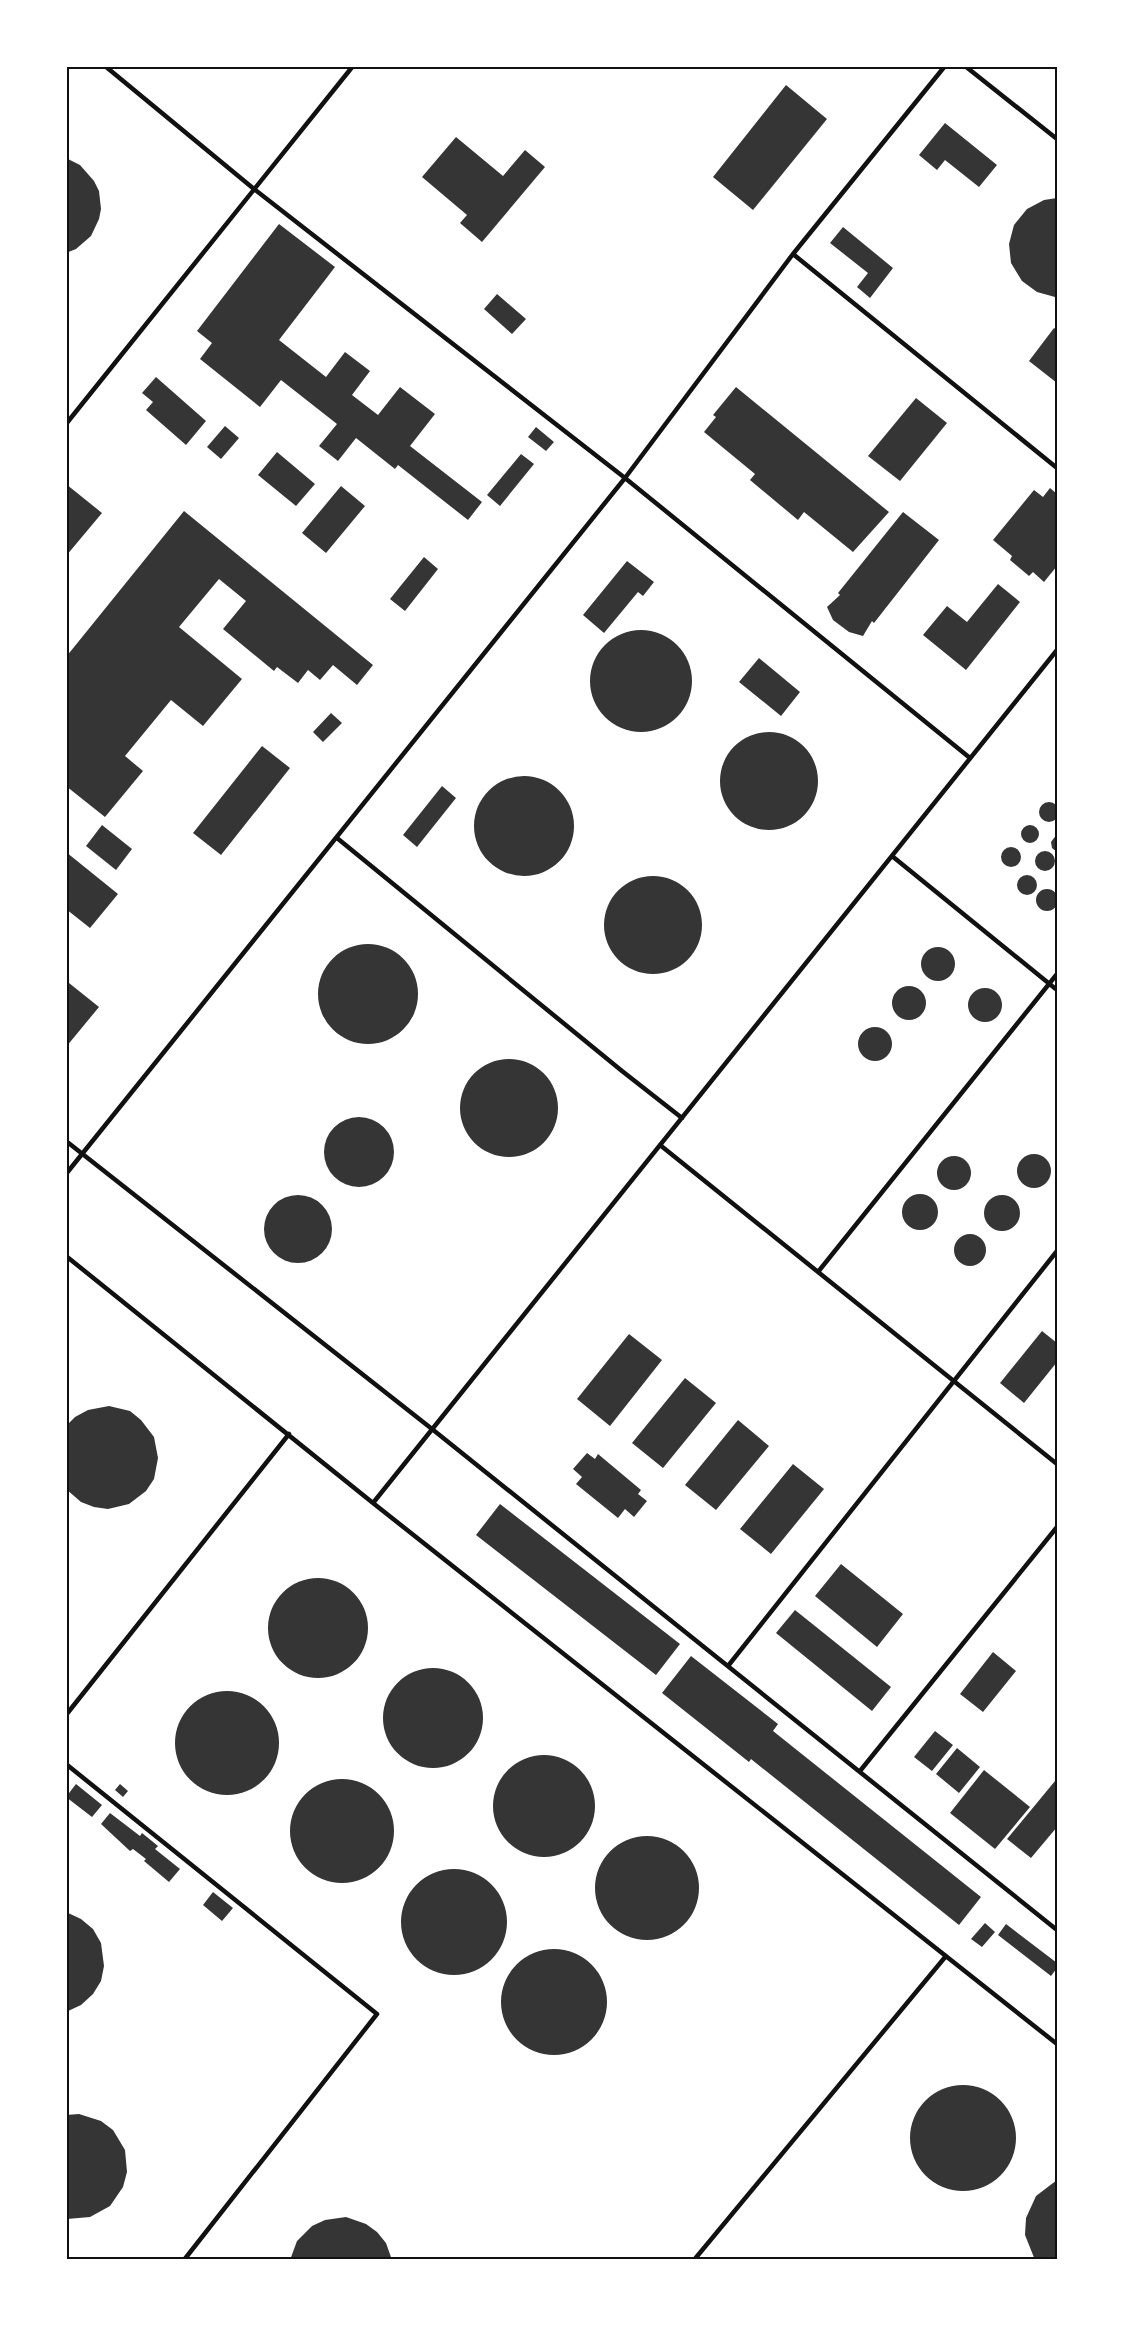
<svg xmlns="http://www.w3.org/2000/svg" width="1123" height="2326" font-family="Georgia,serif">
	<rect width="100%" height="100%" fill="#fff"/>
	<path fill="#353535" d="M786 85 827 119 753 210 713 177Z
		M945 123 997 165 979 187 945 160 937 170 919 155Z
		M456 137 503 176 525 150 545 167 482 242 460 223 467 215 422 177Z
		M66 158 80 165 94 181 99 191 101 209 99 219 91 236 76 249 66 253Z
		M1057 198V297H1055L1037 292 1022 281 1011 263 1009 244 1014 225 1027 209 1044 200Z
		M279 224 335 267 279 340 326 377 345 352 370 371 352 395 378 415 400 387 435 414 410 446 482 502 468 520 398 465 395 469 356 438 338 461 319 446 337 424 281 380 260 407 200 359 212 343 197 331Z
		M843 227 893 268 870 298 857 287 868 273 830 243Z
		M497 294 526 319 512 334 484 309Z
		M1054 328 1057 330V383L1029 361Z
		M156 377 206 421 186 445 146 410 153 402 142 393Z
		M736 387 889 512 853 552 804 512 798 520 750 480 755 474 704 432 716 417 713 415Z
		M916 398 947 423 900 481 868 456Z
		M225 426 239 438 221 459 207 447Z
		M536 427 554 442 546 451 528 437Z
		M277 452 315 484 296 506 258 475Z
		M521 454 534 464 500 506 487 495Z
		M66 484 102 513 66 556Z
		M341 486 365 506 326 553 302 533Z
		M1050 488 1057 494V566L1044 582 1033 572 1029 576 1010 560 1012 556 993 540 1034 490 1043 497Z
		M184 511 373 665 357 685 333 665 320 680 308 670 298 683 277 667 274 671 223 629 246 601 219 579 179 627 242 679 203 726 171 700 125 756 143 771 105 817 66 786V657Z
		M903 512 939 540 874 623 872 621 863 636 849 632 833 620 827 607 840 595 838 593Z
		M424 557 438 569 405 611 390 599Z
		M627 561 654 582 643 596 638 592 604 633 583 615Z
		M998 584 1020 602 966 670 923 635 947 606 967 622Z
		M590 681a51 51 0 1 1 102 0a51 51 0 1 1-102 0Z
		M759 658 800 692 781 716 739 682Z
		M331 713 342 723 323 742 313 732Z
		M720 781a49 49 0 1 1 98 0a49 49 0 1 1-98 0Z
		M262 746 290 768 221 855 193 833Z
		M474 826a50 50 0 1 1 100 0a50 50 0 1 1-100 0Z
		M442 786 456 798 417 847 403 835Z
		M1039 812a10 10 0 1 1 20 0a10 10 0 1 1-20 0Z
		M1021 834a9 9 0 1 1 18 0a9 9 0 1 1-18 0Z
		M102 825 132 849 116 870 86 846Z
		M1057 834V852L1052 848 1051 842Z
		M1001 857a10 10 0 1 1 20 0a10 10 0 1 1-20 0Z
		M1035 861a10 10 0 1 1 20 0a10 10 0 1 1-20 0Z
		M66 852 118 894 90 928 66 909Z
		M1017 885a10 10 0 1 1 20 0a10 10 0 1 1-20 0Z
		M604 925a49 49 0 1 1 98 0a49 49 0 1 1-98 0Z
		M1036 900a11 11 0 1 1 22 0a11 11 0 1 1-22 0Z
		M318 994a50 50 0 1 1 100 0a50 50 0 1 1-100 0Z
		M921 964a17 17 0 1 1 34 0a17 17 0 1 1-34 0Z
		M69 983 99 1007 66 1047V986Z
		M892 1003a17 17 0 1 1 34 0a17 17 0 1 1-34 0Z
		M968 1005a17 17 0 1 1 34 0a17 17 0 1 1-34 0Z
		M858 1044a17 17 0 1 1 34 0a17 17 0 1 1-34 0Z
		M460 1108a49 49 0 1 1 98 0a49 49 0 1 1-98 0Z
		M324 1152a35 35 0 1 1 70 0a35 35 0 1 1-70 0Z
		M1017 1171a17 17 0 1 1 34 0a17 17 0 1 1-34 0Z
		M937 1173a17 17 0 1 1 34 0a17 17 0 1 1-34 0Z
		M902 1212a18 18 0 1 1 36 0a18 18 0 1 1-36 0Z
		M984 1213a18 18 0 1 1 36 0a18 18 0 1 1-36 0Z
		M264 1229a34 34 0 1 1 68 0a34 34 0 1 1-68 0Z
		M954 1250a16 16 0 1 1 32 0a16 16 0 1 1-32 0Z
		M1042 1331 1057 1343V1362L1024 1403 1000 1383Z
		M629 1334 662 1360 610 1426 577 1399Z
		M685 1378 716 1403 663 1468 632 1443Z
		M109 1406 130 1411 141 1420 154 1437 158 1458 154 1479 146 1491 129 1504 108 1509 94 1507 81 1502 66 1489V1426L75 1417 88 1410Z
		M738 1420 769 1446 716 1510 685 1485Z
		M587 1453 595 1459 598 1454 641 1490 638 1494 647 1501 634 1517 625 1509 618 1518 576 1484 582 1477 573 1469Z
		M793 1464 824 1489 771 1554 740 1529Z
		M500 1504 680 1644 656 1675 476 1535Z
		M841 1564 903 1614 877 1647 815 1596Z
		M268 1628a50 50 0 1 1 100 0a50 50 0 1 1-100 0Z
		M795 1610 891 1687 872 1711 776 1633Z
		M993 1652 1016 1671 983 1712 960 1694Z
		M691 1656 778 1724 773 1731 981 1897 959 1925 751 1759 749 1762 662 1693Z
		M383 1718a50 50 0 1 1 100 0a50 50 0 1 1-100 0Z
		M175 1743a52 52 0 1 1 104 0a52 52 0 1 1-104 0Z
		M935 1731 953 1745 932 1771 914 1757Z
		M957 1748 980 1767 959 1793 936 1774Z
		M493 1806a51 51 0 1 1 102 0a51 51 0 1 1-102 0Z
		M984 1770 1030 1807 995 1849 950 1813Z
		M290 1831a52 52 0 1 1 104 0a52 52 0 1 1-104 0Z
		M1055 1781 1057 1783V1827L1031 1858 1007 1839Z
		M76 1784 102 1805 92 1817 66 1797Z
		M120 1784 128 1791 123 1797 115 1790Z
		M110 1813 140 1836 142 1833 158 1846 155 1849 180 1869 169 1882 144 1861 146 1859 133 1849 130 1851 101 1824Z
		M595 1888a52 52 0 1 1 104 0a52 52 0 1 1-104 0Z
		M401 1922a53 53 0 1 1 106 0a53 53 0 1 1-106 0Z
		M213 1892 233 1908 222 1921 203 1905Z
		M66 1912 81 1919 93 1929 101 1943 104 1966 101 1981 93 1994 81 2005 66 2012Z
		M985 1923 995 1932 982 1947 971 1939Z
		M1006 1924 1057 1963V1968L1051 1976 998 1935Z
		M501 2002a53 53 0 1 1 106 0a53 53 0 1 1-106 0Z
		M910 2138a53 53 0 1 1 106 0a53 53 0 1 1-106 0Z
		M79 2114 101 2121 113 2130 125 2150 127 2172 123 2187 110 2206 90 2217 67 2219 66 2115Z
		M1057 2180V2260H1035L1025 2235 1026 2218 1036 2196Z
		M346 2217 366 2224 377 2232 386 2243 392 2260H290L297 2241 312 2226 325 2220Z"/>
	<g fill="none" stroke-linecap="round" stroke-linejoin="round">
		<path stroke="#111" stroke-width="4.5" d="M105 66 254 189 625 478 970 758
			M965 66 1057 139
			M793 254 1057 468
			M66 424 353 66
			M337 838 622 1071 682 1118
			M892 856 1057 990
			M66 1141 432 1429 1057 1930
			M660 1145 1057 1464
			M66 1174 625 478 793 254 945 66
			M66 1256 373 1503 1057 2044
			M818 1272 1057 974
			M373 1503 1057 650
			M728 1666 1057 1251
			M66 1715 289 1434
			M66 1764 377 2014 184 2260
			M860 1771 1057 1527
			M694 2260 946 1956"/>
	</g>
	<rect width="1123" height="2326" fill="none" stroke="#ffffff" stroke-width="135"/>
	<rect x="68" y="68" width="988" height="2190" fill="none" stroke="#111" stroke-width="2"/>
</svg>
